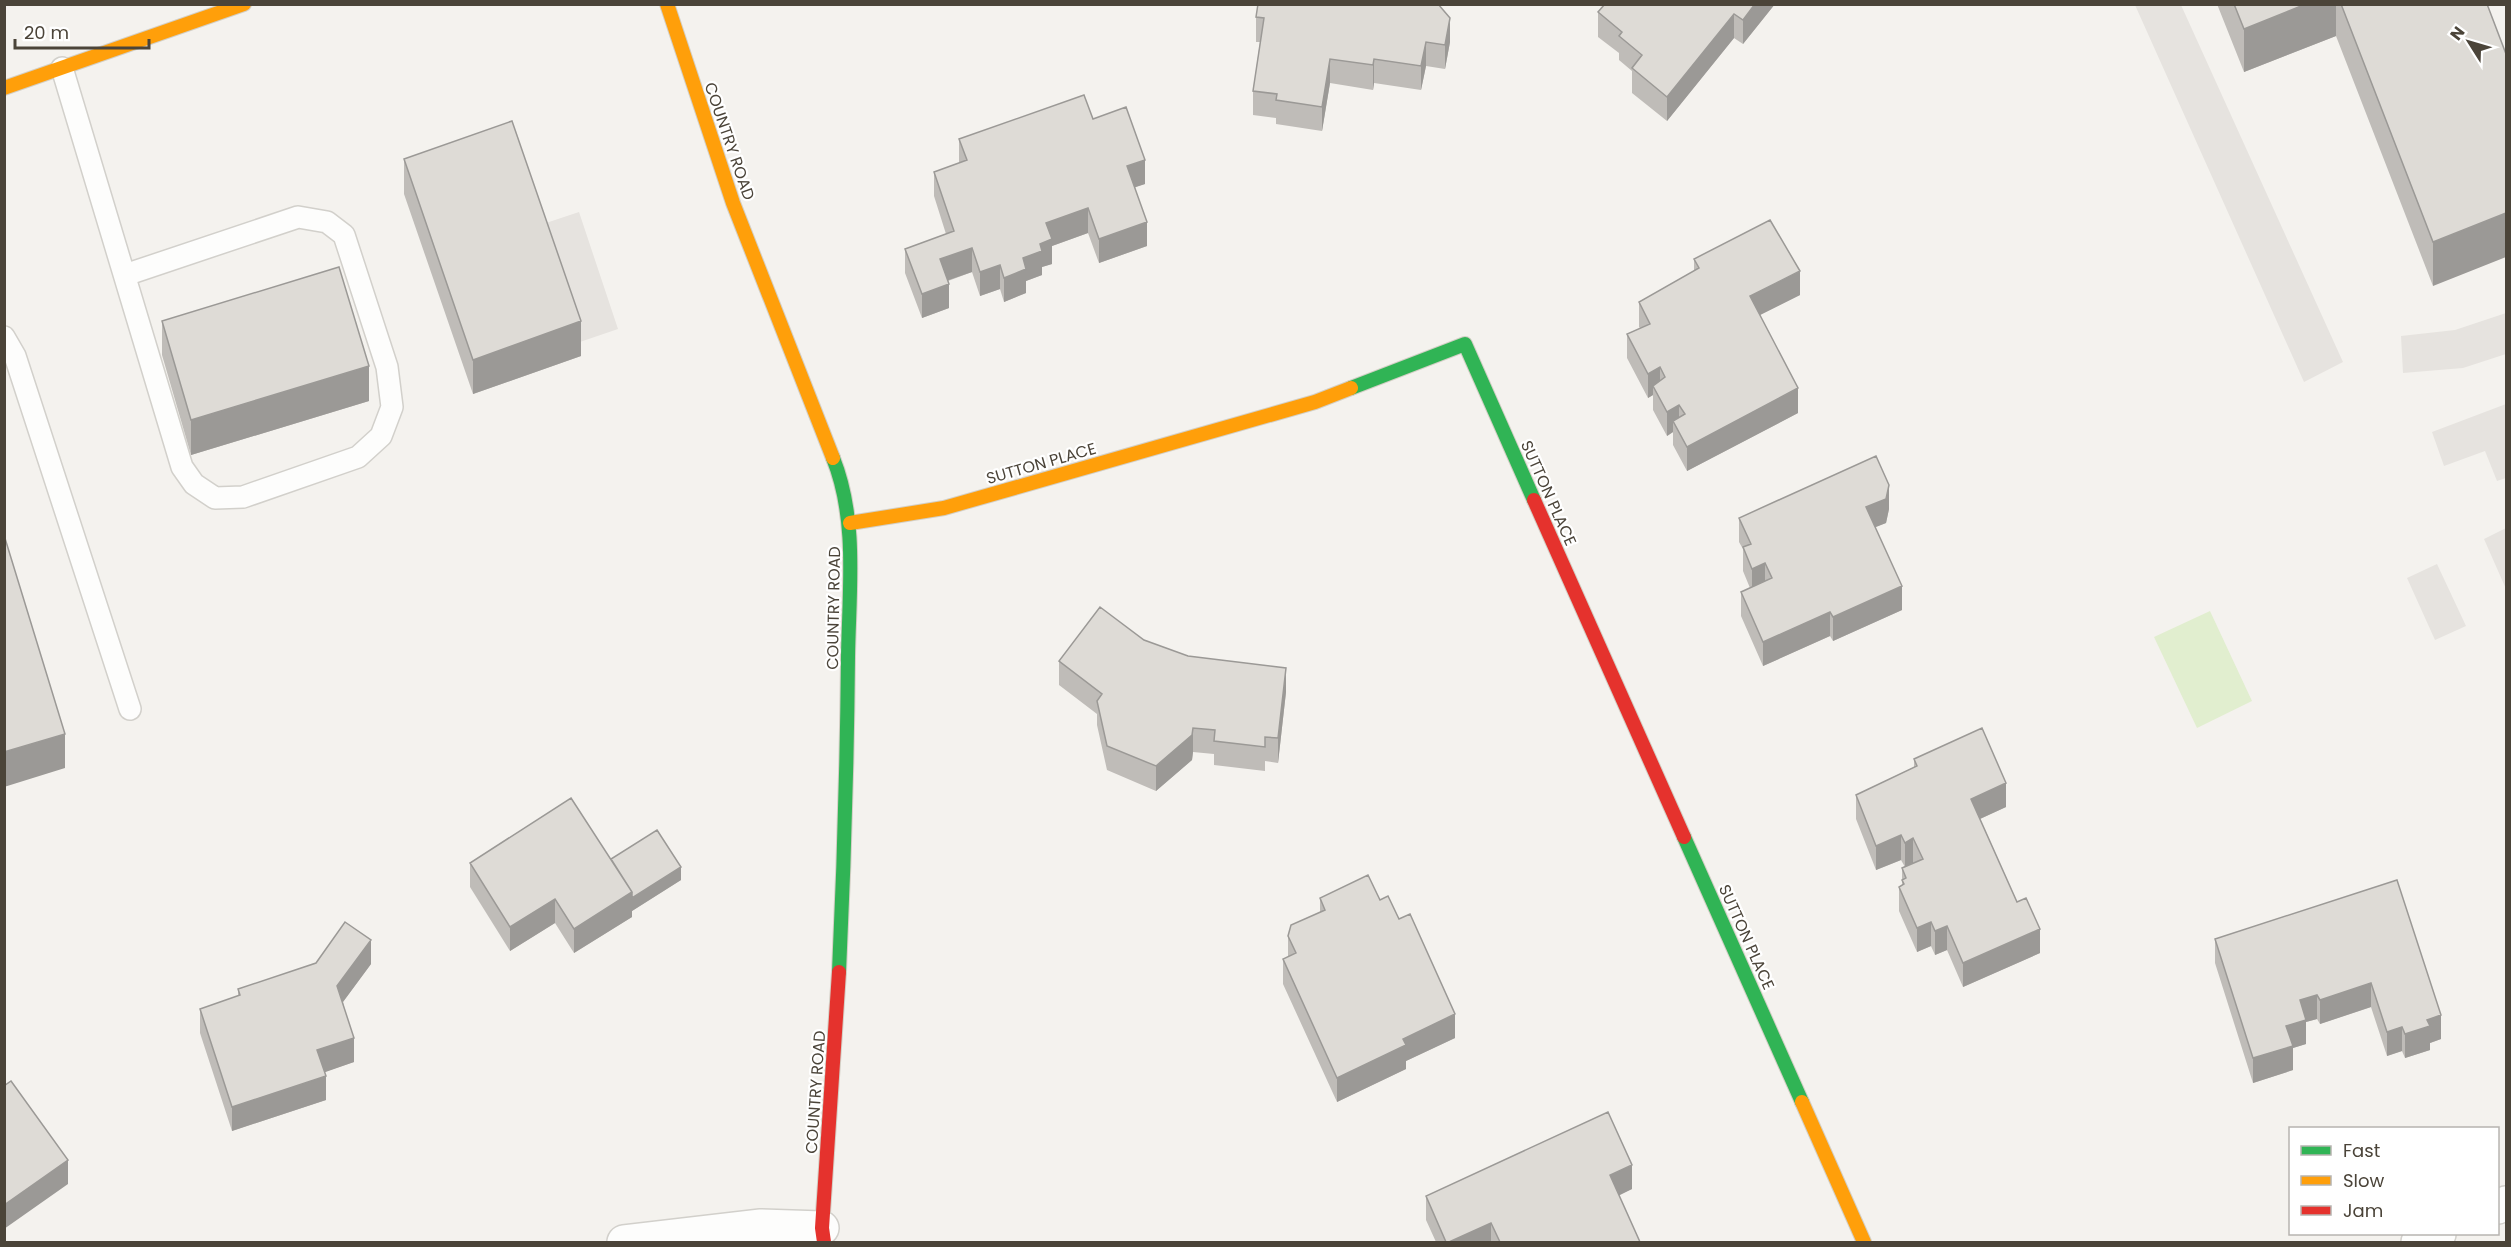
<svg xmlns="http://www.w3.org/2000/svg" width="2511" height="1247" font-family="Poppins,sans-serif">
	<rect width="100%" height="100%" fill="#f4f2ee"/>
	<path fill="#e1eecf" d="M2210 611 2252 701 2197 728 2154 637Z"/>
	<path fill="#e6e3df" d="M2135 5H2181L2343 362 2304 382Z
		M579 212 618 329 577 343 537 226Z
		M2506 313V354L2463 368 2403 373 2401 336 2455 330Z
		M2506 404V478L2497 481 2485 451 2444 466 2432 432Z
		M2506 528V589L2484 539Z
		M2437 564 2466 626 2435 640 2407 578Z"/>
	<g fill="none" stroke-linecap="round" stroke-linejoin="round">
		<g stroke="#d2d0cb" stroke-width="24">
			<path id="lane" d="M62 68 182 467 194 484 215 498 243 497 358 457 381 436 392 407 387 367 344 235 327 222 298 217 125 275
				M4 337 15 356 130 709"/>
		</g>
		<g stroke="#d2d0cb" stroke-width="36">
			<path id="street" d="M2498 1207 2506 1203
				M624 1242 761 1226 822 1228
				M2418 1242 2439 1234"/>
		</g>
		<g stroke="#d3cfc5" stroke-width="16">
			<path id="fast" d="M1351 388 1465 344 1534 500
				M833 458C858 520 849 591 848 657 847 762 844 867 839 972
				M1684 837 1802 1102"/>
		</g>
		<g stroke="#d3cfc5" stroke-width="16">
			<path id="slow" d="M667 4 733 203 833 458
				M4 88 244 4
				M850 523 944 508 1315 402 1351 388
				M1802 1102 1864 1242"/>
		</g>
		<g stroke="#d3cfc5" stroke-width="16">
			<path id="jam" d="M1534 500 1684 837
				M824 1242 822 1228 839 972"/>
		</g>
		<use href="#lane" stroke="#fdfdfc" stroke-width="21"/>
		<use href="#street" stroke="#fdfdfc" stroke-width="33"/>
		<use href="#fast" stroke="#30b455" stroke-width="14"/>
		<use href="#slow" stroke="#ff9f0a" stroke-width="14"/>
		<use href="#jam" stroke="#e5322d" stroke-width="14"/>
	</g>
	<path fill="#bfbcb8" d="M1775 4 1743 44 1734 38 1667 121 1632 93V71L1619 60V53L1598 37V12Z
		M2217 4H2487L2433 286 2336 36 2244 72Z
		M1256 17 1450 42 1445 69 1426 66 1421 90 1374 83 1373 90 1330 83 1322 131 1276 124V118L1253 115V91L1260 42H1256Z
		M1093 119 1145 184 1135 187 1147 246 1099 263 1088 233 1052 246V264L1042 267V275L1026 281V293L1004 302 1000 289 980 296 972 272 948 281 949 308 922 318 905 273V249L946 234 934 196V172L959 163V139Z
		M404 159 581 356 473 394 404 194Z
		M1694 259 1800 295 1760 315 1798 413 1687 471 1673 445V432L1667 436 1653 410V395L1648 398 1627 358V334L1640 328 1639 327V302L1694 271Z
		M162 321 369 401 191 455 162 355Z
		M1889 509 1886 523 1875 527 1902 610 1833 641 1830 636 1763 666 1741 616V592L1750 588 1743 571V549L1739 542V518Z
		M1144 640 1286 692 1278 763 1265 761V771L1214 765V754L1193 752 1192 760 1156 791 1107 770 1097 725V714L1059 685V661Z
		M1914 759 2006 807 1980 819 2040 953 1963 987 1947 950 1935 955 1931 946 1917 952 1899 911V887L1902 885V868L1913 863 1905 867 1901 860 1876 870 1856 819V795L1914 767Z
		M611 859 681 880 632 911V917L574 953 555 923 510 951 470 887V863Z
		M2397 880 2441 1039 2430 1043V1050L2405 1058 2402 1051 2387 1056 2371 1007 2320 1024 2317 1019 2306 1022V1044L2293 1048V1070L2253 1083 2215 963V939Z
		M1320 898 1380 900 1455 1038 1406 1061V1069L1337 1102 1283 984V959L1288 957V936L1320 912Z
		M371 964 343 1002 354 1062 324 1072 326 1100 232 1131 200 1033V1009L238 996V989Z
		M1632 1189 1618 1195 1640 1242H1436L1426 1220V1196Z"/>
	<path fill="#9b9996" d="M1755 4H1775L1743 44V20Z
		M2306 4H2336V36L2244 72V29Z
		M1734 14V38L1667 121V97Z
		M1450 18V42L1445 69V45Z
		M1426 42V66L1421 90V66Z
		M1330 59V83L1322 131V107Z
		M1374 59V83L1373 90V65Z
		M1145 160V184L1127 190V166Z
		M1088 208V233L1052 246V264L1042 267V275L1026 281V293L1004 302V278L1023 258 1040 244 1046 223Z
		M2506 213V257L2433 286V242Z
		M1147 222V246L1099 263V239Z
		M972 248V272L940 283V259Z
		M1000 265V289L980 296V272Z
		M1800 271V295L1750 320V296Z
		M949 284V308L922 318V294Z
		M581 321V356L473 394V360Z
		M369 366V401L191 455V420Z
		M1660 367V391L1653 386V395L1648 398V374Z
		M1798 388V413L1687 471V447Z
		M1679 405V429L1673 421V432L1667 436V412Z
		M1889 485V509L1886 523 1866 531V507Z
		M1765 563V587L1752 593V569Z
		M1902 586V610L1833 641V617Z
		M1830 612V636L1763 666V642Z
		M1286 668V692L1278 763V738Z
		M1193 728V752L1192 760 1156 791V766Z
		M65 734V768L4 787V752Z
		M2006 783V807L1971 823V799Z
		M1901 835V860L1876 870V846Z
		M1913 838V863L1905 867V843Z
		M681 867V880L632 911V917L574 953V929L632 892Z
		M555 899V923L510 951V927Z
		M1931 922V946L1917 952V928Z
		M1947 926V950L1935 955V931Z
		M2040 929V953L1963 987V963Z
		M371 940V964L337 1010V986Z
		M2371 983V1007L2320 1024V1000Z
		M2317 995V1019L2306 1022V1044L2293 1048V1070L2253 1083V1058L2286 1026 2300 1000Z
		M1455 1014V1038L1406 1061V1069L1337 1102V1078L1403 1039Z
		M2441 1015V1039L2430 1043V1050L2405 1058V1034L2427 1020Z
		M2402 1027V1051L2387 1056V1032Z
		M354 1038V1062L317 1075V1050Z
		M326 1076V1100L232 1131V1107Z
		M68 1160V1184L4 1229V1205Z
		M1632 1165V1189L1610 1200V1175Z
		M1491 1223V1242H1449Z"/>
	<path fill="#dedbd6" stroke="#9b9996" stroke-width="1.5" d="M1258 4H1438L1450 18 1445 45 1426 42 1421 66 1374 59 1373 65 1330 59 1322 107 1276 100 1277 94 1253 91 1264 18 1256 17Z
		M1605 4H1755L1743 20 1734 14 1667 97 1632 68 1642 55 1619 36 1622 32 1598 12Z
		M2234 4H2306L2244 29Z
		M2341 4H2487L2506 54V213L2433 242Z
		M1084 95 1093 119 1126 107 1145 160 1127 166 1147 222 1099 239 1088 208 1046 223 1052 239 1040 244 1042 251 1023 258 1026 269 1004 278 1000 265 980 272 972 248 940 259 949 284 922 294 905 249 954 231 934 172 967 160 959 139Z
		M512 121 581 321 473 360 404 159Z
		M1770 220 1800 271 1750 296 1798 388 1687 447 1673 421 1685 414 1679 405 1667 412 1653 386 1665 377 1660 367 1648 374 1627 334 1650 324 1639 302 1699 268 1694 259Z
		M339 267 369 366 191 420 162 321Z
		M1876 456 1889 485 1886 499 1866 507 1902 586 1833 617 1830 612 1763 642 1741 592 1772 578 1765 563 1752 569 1743 547 1751 544 1739 518Z
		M4 535 65 734 4 752Z
		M1100 607 1144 640 1188 656 1286 668 1278 738 1265 737V747L1214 741 1215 730 1193 728 1192 735 1156 766 1107 746 1097 701 1102 694 1059 661Z
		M1982 728 2006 783 1971 799 2017 902 2026 898 2040 929 1963 963 1947 926 1935 931 1931 922 1917 928 1899 887 1904 884 1902 880 1906 878 1902 868 1923 859 1913 838 1905 843 1901 835 1876 846 1856 795 1917 766 1914 759Z
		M571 798 632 892 574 929 555 899 510 927 470 863Z
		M657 830 681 867 632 898V892L611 859Z
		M1368 875 1380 900 1388 896 1399 919 1410 914 1455 1014 1403 1039 1406 1045 1337 1078 1283 959 1296 953 1288 936 1291 925 1325 910 1320 898Z
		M2397 880 2441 1015 2427 1020 2430 1026 2405 1034 2402 1027 2387 1032 2371 983 2320 1000 2317 995 2300 1000 2306 1020 2286 1026 2293 1046 2253 1058 2215 939Z
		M345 922 371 940 337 986 354 1038 317 1050 326 1076 232 1107 200 1009 240 995 238 989 316 963Z
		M11 1081 68 1160 4 1205V1086Z
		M1608 1112 1632 1165 1610 1175 1640 1242H1500L1491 1223 1449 1242H1446L1426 1196Z"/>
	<g text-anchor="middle" stroke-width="4.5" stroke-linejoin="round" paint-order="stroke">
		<g font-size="16" fill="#4b4439" stroke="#fff">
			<text transform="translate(730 141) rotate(71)" y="6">COUNTRY ROAD</text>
			<text transform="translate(1041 463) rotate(-16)" y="6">SUTTON PLACE</text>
			<text transform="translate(1549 493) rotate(66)" y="6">SUTTON PLACE</text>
			<text transform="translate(833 608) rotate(-89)" y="6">COUNTRY ROAD</text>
			<text transform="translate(1747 937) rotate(66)" y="6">SUTTON PLACE</text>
			<text transform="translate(815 1092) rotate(-86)" y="6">COUNTRY ROAD</text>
		</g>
	</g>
	<rect width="2511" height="1247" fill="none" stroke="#4b4439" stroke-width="12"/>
	<rect x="2289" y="1127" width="210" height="108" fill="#ffffff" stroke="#b7b4b0" stroke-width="1.5"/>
	<rect x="2301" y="1146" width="30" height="9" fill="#30b455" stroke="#b7b4b0" stroke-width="1.5"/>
	<text x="2343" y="1157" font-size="18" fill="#4b4439">Fast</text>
	<rect x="2301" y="1176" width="30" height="9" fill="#ff9f0a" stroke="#b7b4b0" stroke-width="1.5"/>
	<text x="2343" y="1187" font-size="18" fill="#4b4439">Slow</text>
	<rect x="2301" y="1206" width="30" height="9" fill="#e5322d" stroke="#b7b4b0" stroke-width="1.5"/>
	<text x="2343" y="1217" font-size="18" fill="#4b4439">Jam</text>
	<g transform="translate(2469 42) rotate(307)" stroke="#ffffff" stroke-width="4.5" paint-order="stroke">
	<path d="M0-4.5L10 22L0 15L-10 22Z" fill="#4b4439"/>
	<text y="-9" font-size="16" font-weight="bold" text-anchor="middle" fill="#4b4439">N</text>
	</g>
	<path d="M15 39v9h134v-9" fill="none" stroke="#4b4439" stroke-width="3"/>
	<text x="24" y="39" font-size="18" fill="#4b4439" stroke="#ffffff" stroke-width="4.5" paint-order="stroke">20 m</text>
</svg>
